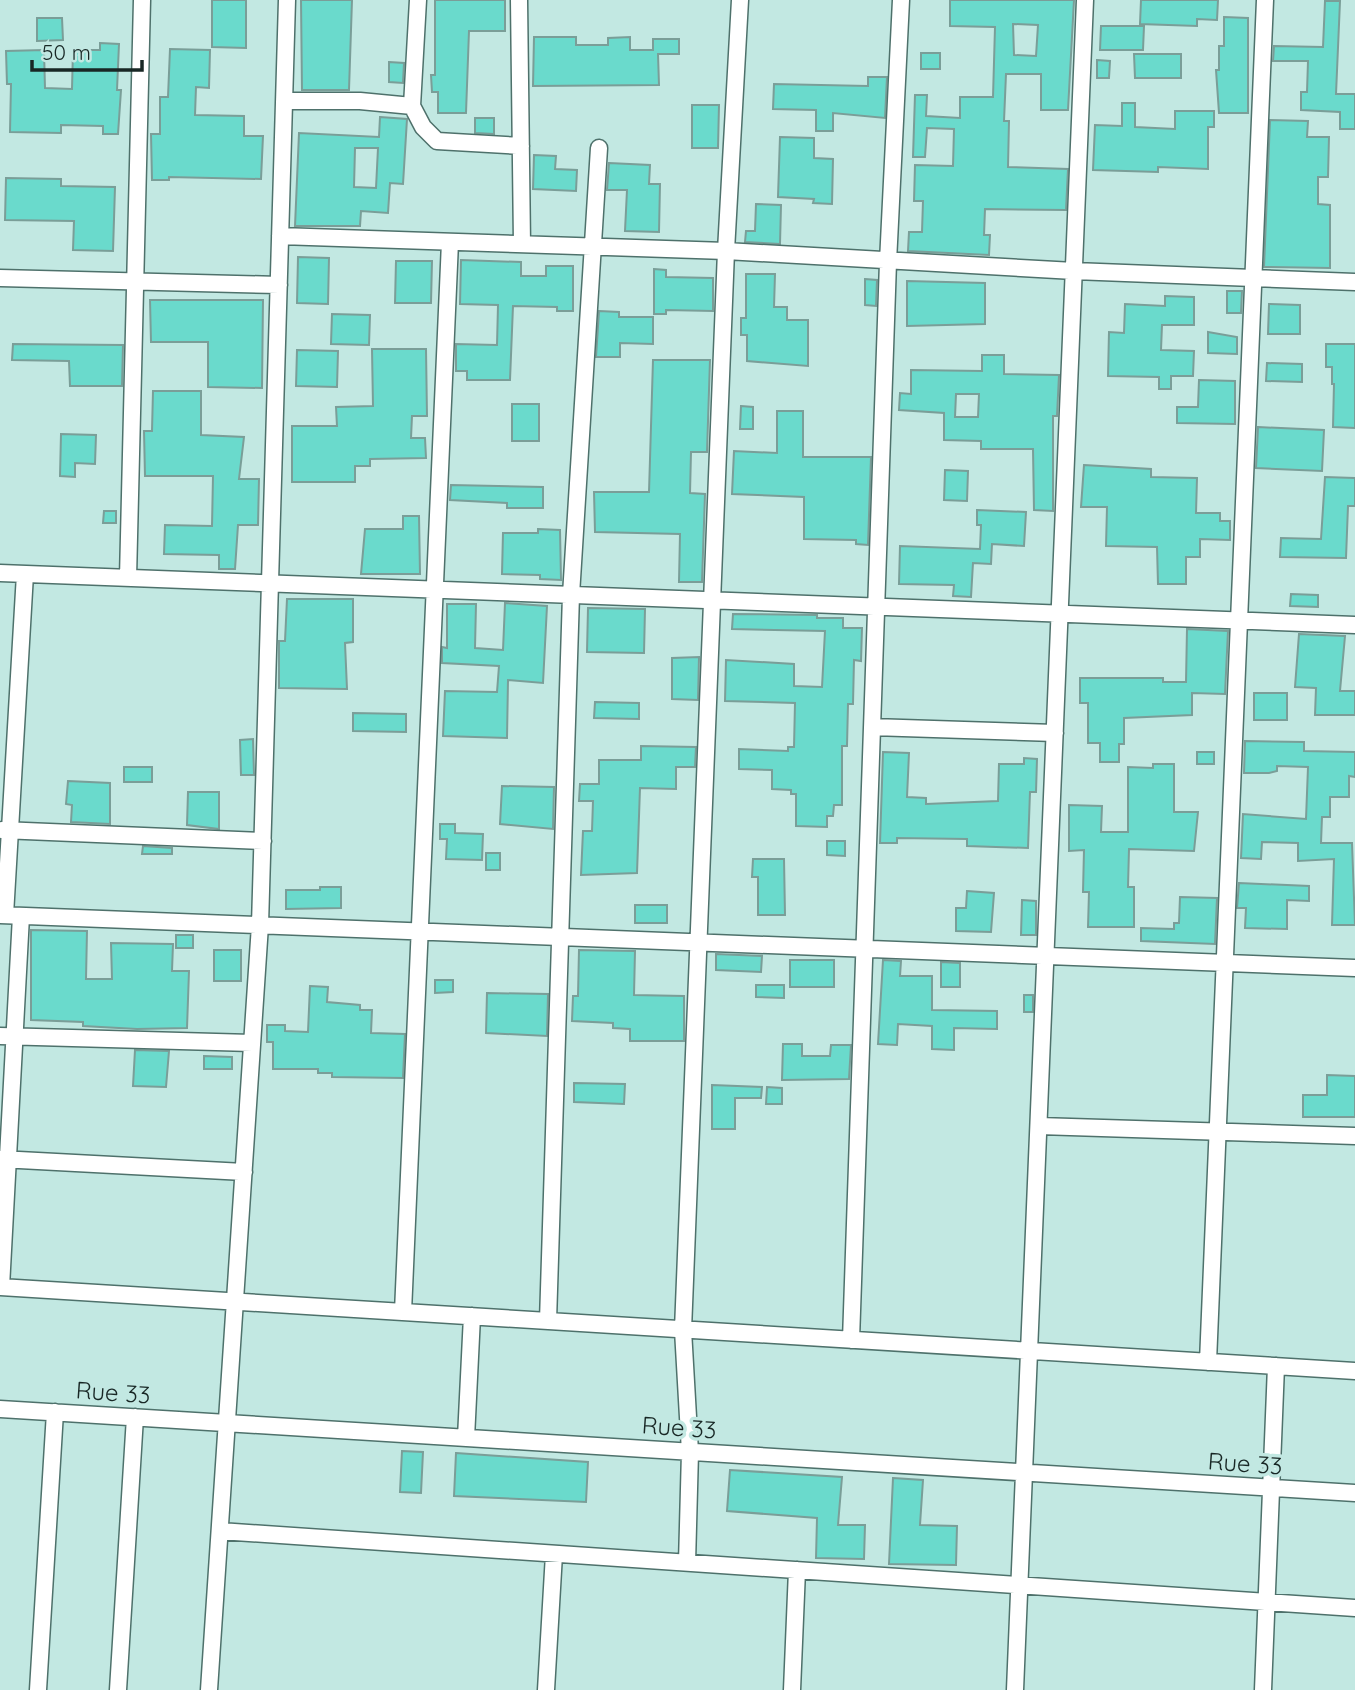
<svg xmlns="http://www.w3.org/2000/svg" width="1355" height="1690" font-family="Quicksand,sans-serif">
	<rect width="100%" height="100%" fill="#c2e8e2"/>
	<path fill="#6adacc" stroke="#7a9e98" stroke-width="2" fill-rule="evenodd" d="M212 0H246V48L212 47Z
		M301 0H352L349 90H302Z
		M435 0H505V31H469L466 113H438V92H432L431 75H435Z
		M950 0H1074L1068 110H1041V74H1006L1004 121H1009L1008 167 1068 169 1066 210 985 209 984 235H990L989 255 908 251 909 232H922L923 201H914L915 165 953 166 954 129 927 128 925 157H913L915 95H927L926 116 960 118V97H993L995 27 950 26ZM1013 24 1038 25 1036 56 1014 55Z
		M1141 0H1218L1217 20 1197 19V26L1140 24Z
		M1325 1H1340L1336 94H1355V129H1340V112L1301 110V92H1307L1308 61H1273L1274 46 1323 47Z
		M1224 17 1248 18V113H1219L1216 70H1219V46H1224Z
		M37 18H62L63 40 37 41Z
		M1101 26H1144L1143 50H1100Z
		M534 37H576V45H608V38L630 37V50H653V39H679V54H658L659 85 533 86Z
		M100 43 119 44 117 90H121L118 134H103V126L61 125V133L10 132 11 84H7L6 51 44 50 45 88 72 89 73 50H100Z
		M170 49 210 50 209 88 196 87 195 115 244 116V136H263L261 179 169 177V180H152L151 134H160V97H168Z
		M921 53H940V69H921Z
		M1134 54H1181V78H1135Z
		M1097 60 1110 61 1109 78H1097Z
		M389 62 404 63 403 83 389 82Z
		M868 77H887L885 118 833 113V131H816V110L773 109 774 84 868 86Z
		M1122 103H1135V127L1175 129V111H1214V127H1208V169L1158 167V172L1093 170 1095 125 1122 126Z
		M692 105H719L718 148H692Z
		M380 117 407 119 403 184 390 183 388 213 361 211 360 226H295L299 133 379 137ZM355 148H378L376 188 354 187Z
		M475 118H494V134L475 133Z
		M1270 120 1308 121 1307 137H1329L1328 177H1318V204L1330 205V268L1264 267Z
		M780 137 814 138V158L833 159 832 204 813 203 814 199 778 197Z
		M534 155 556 156 555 169 577 170 576 191 533 189Z
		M609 163 650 165 649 184H660L659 232 625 231 627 190H607Z
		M6 178 61 179V186L115 187 113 251 73 250 74 221 5 220Z
		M756 204 781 205 780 244 745 242 746 231H755Z
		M298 257 329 258 328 304 297 303Z
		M461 260 521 262V276H546V266H573V311H557V307L513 306 510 380H467V371H456V344L497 345 498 305 460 304Z
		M396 261H432L431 303H395Z
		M654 269 666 270V277L713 278V311L666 310V314H654Z
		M746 274H775L774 307H787V320H808V366L747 361V335H741V318H746Z
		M865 279 877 280 876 306 865 305Z
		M907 281 985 283V324L907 326Z
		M1227 291H1242L1241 313H1227Z
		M1165 296 1194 297V325H1162L1161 350 1194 351 1193 376H1171V389H1159V377L1108 376 1109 332 1124 333 1125 304 1165 306Z
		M150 300H263L262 388 208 387V342H151Z
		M1269 304 1300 305V334H1268Z
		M599 311 619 312V317H653V344L620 343V357H596Z
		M332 314 370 315 369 345 331 344Z
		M1208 332 1237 337V354L1208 353Z
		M13 344 123 345 122 386H70L69 361 12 360Z
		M1326 344H1355V428L1333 427 1334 384H1332V367H1326Z
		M372 349H426L427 416H412L411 438H425L426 458 370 459V466H355V482H292V426H337L336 407 373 406Z
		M297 350 338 351 337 387 296 386Z
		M982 355H1004V374L1059 375 1057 416H1053V511L1034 510 1033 449H981V441L944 440V413L899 410 900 393 911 394V370L982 371ZM956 394H979L978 417H955Z
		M653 360H710L707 452H691L690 493 705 494 702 582H679L680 534 595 532 594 492H649Z
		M1267 363 1302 364V382L1266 381Z
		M1199 380 1235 381V424L1177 423V407H1198Z
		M153 391H201V435L244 437 239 479H259L258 525H238L235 569H219V555L164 554 165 525 212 526 213 476H145L144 431H152Z
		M512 404H539V441H512Z
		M741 406 753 407V429H740Z
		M777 411H803V457H871L868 545 856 544V540L804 539V497L732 494 734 451 777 453Z
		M1258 427 1324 430 1322 471 1256 468Z
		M61 434 96 435 95 464 75 463V477L60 476Z
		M1084 465 1151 469V477L1197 478 1196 513H1220V521H1230V540L1200 539V557H1186V584H1158L1157 547 1106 546 1107 507H1081Z
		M945 470 968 471 967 501 944 500Z
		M1325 477 1355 478V506H1348L1346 558 1280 557 1281 538 1321 539Z
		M451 485 543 487V508H507V503L450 500Z
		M977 510 1026 512 1024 546 992 544 991 564 973 563 971 597 953 596 954 585 899 584 900 546 980 549 981 525H977Z
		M104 511H116V523H103Z
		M403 516H419L420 574H361L365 529H403Z
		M538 529 560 530 561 580 540 579V575L502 574 503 533H538Z
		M1291 594 1318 595V607L1290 606Z
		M287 599H353V642L345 643 347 689 279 688V641H285Z
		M505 603 547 606 543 683 508 680 507 738 443 736 445 691 497 692 499 666 442 663V647L447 648V604H476L475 648 503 650Z
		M588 608 645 609 644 653 587 652Z
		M733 614 817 615V618H843V628H862L861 661 854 660 853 704H848L847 746H842V805H834L833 816H827V827L796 826V794H791V790L772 789V770L739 769V749L788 751V747H794L795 703 725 701 726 660 794 664V686L822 687 825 631 732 629Z
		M1187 629 1228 631 1225 694 1192 693V715L1124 718V744H1119V762H1100V743H1088V703H1080V678H1163V682H1186Z
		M1299 634 1345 636 1340 691H1355V715H1315L1316 688 1295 687Z
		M699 657 698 700 672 699V658Z
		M1254 693H1287V720H1254Z
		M595 702 639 703V719L594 718Z
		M353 713 406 714V732L353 731Z
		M253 739 254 775H241L240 740Z
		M1245 741 1304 742V751L1355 752V777L1349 776V797H1330V817H1322L1321 843H1352L1355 925H1332L1334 859 1298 861V843L1262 842 1261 859 1241 858 1243 814 1306 819 1308 767 1277 766V771L1269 773H1244Z
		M641 746 696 747 695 767H676V789L640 788 637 873 581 875 583 831H592L593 801H579L580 784H599V760H641Z
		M883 752 909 753 907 797 926 798V804L998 801 999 764H1024V758L1037 759 1036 792H1030L1028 848 967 846V839L897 838V843H880Z
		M1197 752H1214V764H1197Z
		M1153 764H1174V812H1198L1194 851 1129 849 1128 887H1134V927H1088L1089 892H1083L1084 850 1069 851V805L1102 806 1101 832H1128V767L1153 768Z
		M124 767H152V782H124Z
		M68 781 110 783V824L71 822 72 805 66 804Z
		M502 786 554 787 553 829 500 824Z
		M188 792H219V829L187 825Z
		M440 824H455V833L483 834 482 860 446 859 447 839H440Z
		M827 841H845V856L827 855Z
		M143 846 172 848V854H142Z
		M486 853H500V870H486Z
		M753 859H784L785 915H758V877H752Z
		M1239 883 1309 886V901L1287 900V929L1245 928 1246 908H1237Z
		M320 887H341V908L286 909V890H320Z
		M967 891 994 893 991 932 956 931V908H966Z
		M1180 897 1217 898 1215 944 1141 941V928L1174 929V923H1179Z
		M1022 900 1036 901V935H1021Z
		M635 905H667V923H635Z
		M31 930 87 931 86 979H112L111 943 173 944 172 971H189L187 1028 137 1029 83 1026V1022L31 1020Z
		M176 935H193V948H176Z
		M214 950H241V981H214Z
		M579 950 635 951 634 995 684 996V1041H630V1029L613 1028V1023L572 1021 573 996H578Z
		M716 954 762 956 761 972 716 970Z
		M790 960H834V987H790Z
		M883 960 901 961 900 976H932V1010L997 1011V1029L954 1028V1050L932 1049V1026L898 1024 897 1045 878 1044Z
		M941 962 960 963V987H941Z
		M435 980H453V992L435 993Z
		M756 985H784V998L756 997Z
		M310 986 328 987 327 1002 360 1005V1010H372L371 1033 405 1034 403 1078 332 1077V1073H318V1069H273V1042H267V1025H285V1031L308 1032Z
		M487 993 548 994 547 1036 486 1033Z
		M1024 995H1033V1012H1024Z
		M783 1044H802V1056H830L831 1045H851L849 1079 782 1080Z
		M135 1050 169 1051 166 1087 133 1086Z
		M204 1056 232 1057V1069H204Z
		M1327 1075 1355 1076V1117H1303V1095H1327Z
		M574 1083 625 1084 624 1104 574 1102Z
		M712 1085 762 1087 761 1098H735V1129H712Z
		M767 1087 782 1088V1104H766Z
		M402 1451 423 1452 421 1493 400 1492Z
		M456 1453 588 1462 586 1502 454 1496Z
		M730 1470 842 1477 838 1525H865L864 1559 816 1558 817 1518 727 1511Z
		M893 1478 923 1480 920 1525 957 1526 956 1565 889 1564Z"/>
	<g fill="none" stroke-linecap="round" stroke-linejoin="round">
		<g stroke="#4e716b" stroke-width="19">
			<path id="street" d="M519 0 522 244
				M284 101H360L412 106 423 127 437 141 521 146
				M412 106 418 0
				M280 236 726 251 1074 271 1355 282
				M0 278 279 285
				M0 573 1355 625
				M128 578 142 0
				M872 727 1055 733
				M2 830 263 841
				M0 915 1355 968
				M5 915 25 574
				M0 1036 252 1043
				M1039 1126 1355 1136
				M0 1159 244 1172
				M0 1287 1355 1371
				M1 1287 21 916
				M403 1312C421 955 432 599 450 242
				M548 1321 571 595 599 148
				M851 1340 888 262 901 0
				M1208 1362 1265 0
				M0 1409 1355 1493
				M466 1438 472 1316
				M220 1531 1355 1608
				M687 1563 690 1452 683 1330 726 251 740 0
				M38 1690 55 1412
				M118 1690 135 1417
				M209 1690 260 925 287 0
				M546 1690 554 1554
				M792 1690 797 1570
				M1015 1690 1085 0
				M1263 1690 1276 1366"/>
		</g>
		<use href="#street" stroke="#fff" stroke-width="16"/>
	</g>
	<g text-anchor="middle" stroke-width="7" stroke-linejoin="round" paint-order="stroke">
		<g font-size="24" fill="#182725" stroke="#c2e8e2">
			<text transform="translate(113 1393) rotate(4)" y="8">Rue 33</text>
			<text transform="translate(679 1428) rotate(4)" y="8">Rue 33</text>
			<text transform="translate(1245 1464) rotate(4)" y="8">Rue 33</text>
		</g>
	</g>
	<path d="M32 60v10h110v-10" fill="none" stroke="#182725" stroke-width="3.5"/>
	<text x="42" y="60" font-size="21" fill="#182725" stroke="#c2e8e2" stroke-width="5" paint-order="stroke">50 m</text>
</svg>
